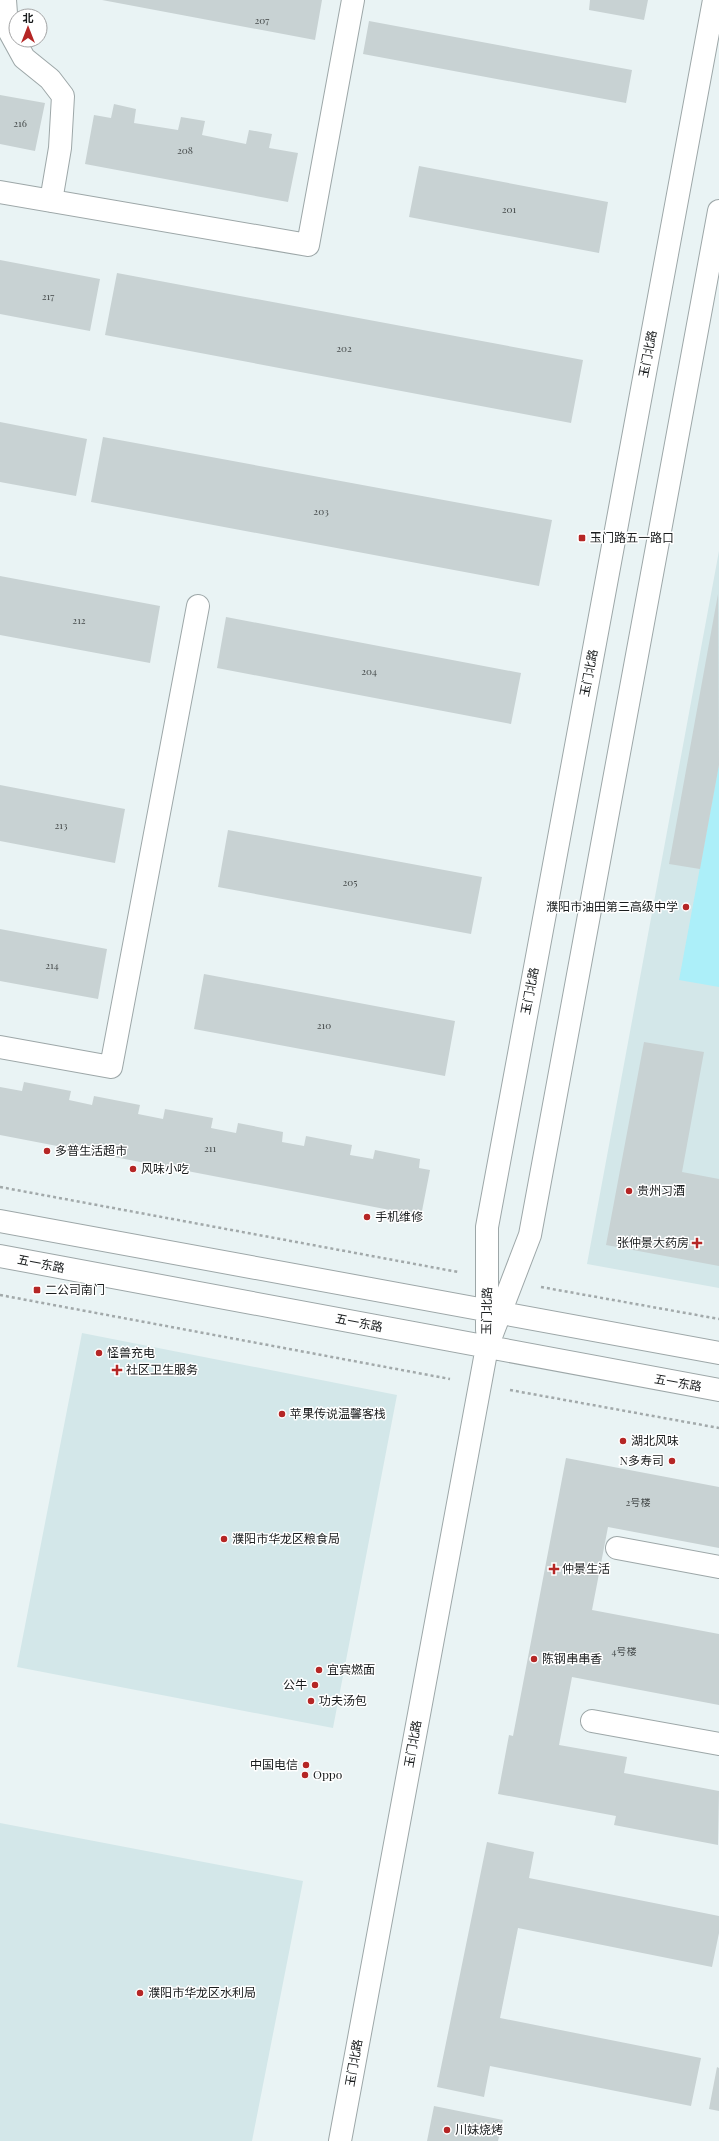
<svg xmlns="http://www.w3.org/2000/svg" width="719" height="2141" font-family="'Playfair Display','Noto Sans SC',serif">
	<rect width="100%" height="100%" fill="#e9f3f4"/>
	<path fill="#d3e7e9" d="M719 551V1288L587 1264Z
		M82 1333 397 1395 333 1728 17 1667Z
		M0 1823 303 1881 252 2141H0Z"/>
	<path fill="#aceff9" d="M719 765V987L679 980Z"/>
	<path fill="#c8d2d3" d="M102 0H322L315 40Z
		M590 0H648L644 20 589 10Z
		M369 21 632 70 626 103 363 54Z
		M0 95 45 103 35 151 0 144Z
		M114 104 136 109 134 123 178 130 181 117 205 121 202 135 246 144 249 130 272 134 269 148 298 153 288 202 85 164 94 115 111 118Z
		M419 166 608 202 599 253 409 217Z
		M0 260 100 279 90 331 0 314Z
		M117 273 583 360 571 423 105 335Z
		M0 422 87 439 76 496 0 482Z
		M103 437 552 520 539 586 91 502Z
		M0 576 160 606 150 663 0 635Z
		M718 594 719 765 700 869 669 864Z
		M226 617 521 673 511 724 217 668Z
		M0 785 125 809 115 863 0 841Z
		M228 830 482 877 471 934 218 887Z
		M0 929 107 949 98 999 0 981Z
		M204 974 455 1021 445 1076 194 1029Z
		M644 1042 704 1052 682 1172 719 1179V1266L606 1245Z
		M24 1082 71 1091 69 1100 92 1105 94 1096 140 1105 138 1114 163 1119 165 1109 213 1118 211 1128 236 1133 238 1123 283 1132 282 1142 304 1146 306 1136 352 1145 350 1155 373 1159 375 1150 420 1159 419 1168 430 1170 421 1216 0 1135V1087L22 1091Z
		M566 1458 719 1487V1548L608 1527 592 1610 719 1634V1705L572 1677 559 1745 627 1757 624 1773 719 1791 718 1845 614 1825 616 1816 498 1794 509 1735 513 1736Z
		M487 1842 534 1852 529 1878 719 1916V1933L712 1967 518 1928 500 2018 701 2058 691 2106 490 2066 484 2097 437 2087Z
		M717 2067 719 2068V2111L709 2109Z
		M434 2106 503 2120 498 2141H427Z"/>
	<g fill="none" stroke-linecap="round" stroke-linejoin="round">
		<g stroke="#9da7a8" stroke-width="24">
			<path id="minor" d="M5 0 7 27 24 58 50 79 63 96 60 148 51 201
				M0 192 308 245 353 0
				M0 1047 111 1067 198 606
				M617 1548 719 1567
				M592 1721 719 1744"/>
		</g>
		<g stroke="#9da7a8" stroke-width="24">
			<path id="tertiary" d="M0 1221 719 1353
				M0 1256 719 1390
				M487 1330V1227L714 0
				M340 2141 487 1347 530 1235 719 211"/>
		</g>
		<path stroke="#a2a9aa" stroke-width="2.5" stroke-dasharray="3 3" stroke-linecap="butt" d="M0 1187 458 1272
			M541 1287 719 1319
			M0 1295 450 1379
			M510 1390 719 1428"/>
		<use href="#minor" stroke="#fff" stroke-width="22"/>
		<use href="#tertiary" stroke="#fff" stroke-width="22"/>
	</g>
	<g fill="#b52625" stroke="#fff" stroke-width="1.5">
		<rect x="578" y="534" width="8" height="8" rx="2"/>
		<circle cx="686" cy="907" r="4"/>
		<circle cx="47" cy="1151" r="4"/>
		<circle cx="133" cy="1169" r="4"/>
		<circle cx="629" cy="1191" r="4"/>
		<circle cx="367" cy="1217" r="4"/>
		<path d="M695 1237h4v4h4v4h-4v4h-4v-4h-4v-4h4z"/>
		<rect x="33" y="1286" width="8" height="8" rx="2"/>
		<circle cx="99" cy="1353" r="4"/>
		<path d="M115 1364h4v4h4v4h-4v4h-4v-4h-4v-4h4z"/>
		<circle cx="282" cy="1414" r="4"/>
		<circle cx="623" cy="1441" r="4"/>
		<circle cx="672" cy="1461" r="4"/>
		<circle cx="224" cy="1539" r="4"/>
		<path d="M552 1563h4v4h4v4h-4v4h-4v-4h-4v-4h4z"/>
		<circle cx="534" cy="1659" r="4"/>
		<circle cx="319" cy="1670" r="4"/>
		<circle cx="315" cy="1685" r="4"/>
		<circle cx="311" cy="1701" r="4"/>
		<circle cx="306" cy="1765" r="4"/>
		<circle cx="305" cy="1775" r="4"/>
		<circle cx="140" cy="1993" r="4"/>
		<circle cx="447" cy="2130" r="4"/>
	</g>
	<g text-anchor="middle" stroke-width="3" stroke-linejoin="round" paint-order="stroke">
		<g font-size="10" fill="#454a4a">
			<text x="262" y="24">207</text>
			<text x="20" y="127">216</text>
			<text x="185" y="154">208</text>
			<text x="509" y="213">201</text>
			<text x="48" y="300">217</text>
			<text x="344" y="352">202</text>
			<text x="321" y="515">203</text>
			<text x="79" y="624">212</text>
			<text x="369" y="675">204</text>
			<text x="61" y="829">213</text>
			<text x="350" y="886">205</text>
			<text x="52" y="969">214</text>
			<text x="324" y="1029">210</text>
			<text x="210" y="1152">211</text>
			<text x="638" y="1506">2号楼</text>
			<text x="624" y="1655">4号楼</text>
		</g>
		<g font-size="12" fill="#191c1d" stroke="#fff">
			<text transform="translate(648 354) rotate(-79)" y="4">玉门北路</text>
			<text transform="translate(589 673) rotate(-79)" y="4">玉门北路</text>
			<text transform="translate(530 991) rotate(-79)" y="4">玉门北路</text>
			<text transform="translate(41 1264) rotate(11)" y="4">五一东路</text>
			<text transform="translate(487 1311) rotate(-89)" y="4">玉门北路</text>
			<text transform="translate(359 1323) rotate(11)" y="4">五一东路</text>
			<text transform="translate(678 1383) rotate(10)" y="4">五一东路</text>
			<text transform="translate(413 1744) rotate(-80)" y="4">玉门北路</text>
			<text transform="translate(354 2063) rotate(-80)" y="4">玉门北路</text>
		</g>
		<g font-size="12" fill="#191c1d" stroke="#fff" text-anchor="start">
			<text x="590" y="542">玉门路五一路口</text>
			<text x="678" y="911" text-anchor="end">濮阳市油田第三高级中学</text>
			<text x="55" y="1155">多普生活超市</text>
			<text x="141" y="1173">风味小吃</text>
			<text x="637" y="1195">贵州习酒</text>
			<text x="375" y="1221">手机维修</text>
			<text x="689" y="1247" text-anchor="end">张仲景大药房</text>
			<text x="45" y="1294">二公司南门</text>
			<text x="107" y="1357">怪兽充电</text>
			<text x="126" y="1374">社区卫生服务</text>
			<text x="290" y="1418">苹果传说温馨客栈</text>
			<text x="631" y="1445">湖北风味</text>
			<text x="664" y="1465" text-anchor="end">N多寿司</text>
			<text x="232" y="1543">濮阳市华龙区粮食局</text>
			<text x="562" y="1573">仲景生活</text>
			<text x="542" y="1663">陈钢串串香</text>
			<text x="327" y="1674">宜宾燃面</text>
			<text x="307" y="1689" text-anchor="end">公牛</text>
			<text x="319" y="1705">功夫汤包</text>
			<text x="298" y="1769" text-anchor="end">中国电信</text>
			<text x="313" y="1779">Oppo</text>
			<text x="148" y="1997">濮阳市华龙区水利局</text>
			<text x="455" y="2134">川妹烧烤</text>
		</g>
	</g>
	<g transform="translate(28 28)"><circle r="19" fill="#ffffff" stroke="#a3a4a5"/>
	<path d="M0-3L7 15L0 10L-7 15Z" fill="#b52625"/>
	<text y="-6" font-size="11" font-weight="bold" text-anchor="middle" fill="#191c1d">北</text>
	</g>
</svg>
